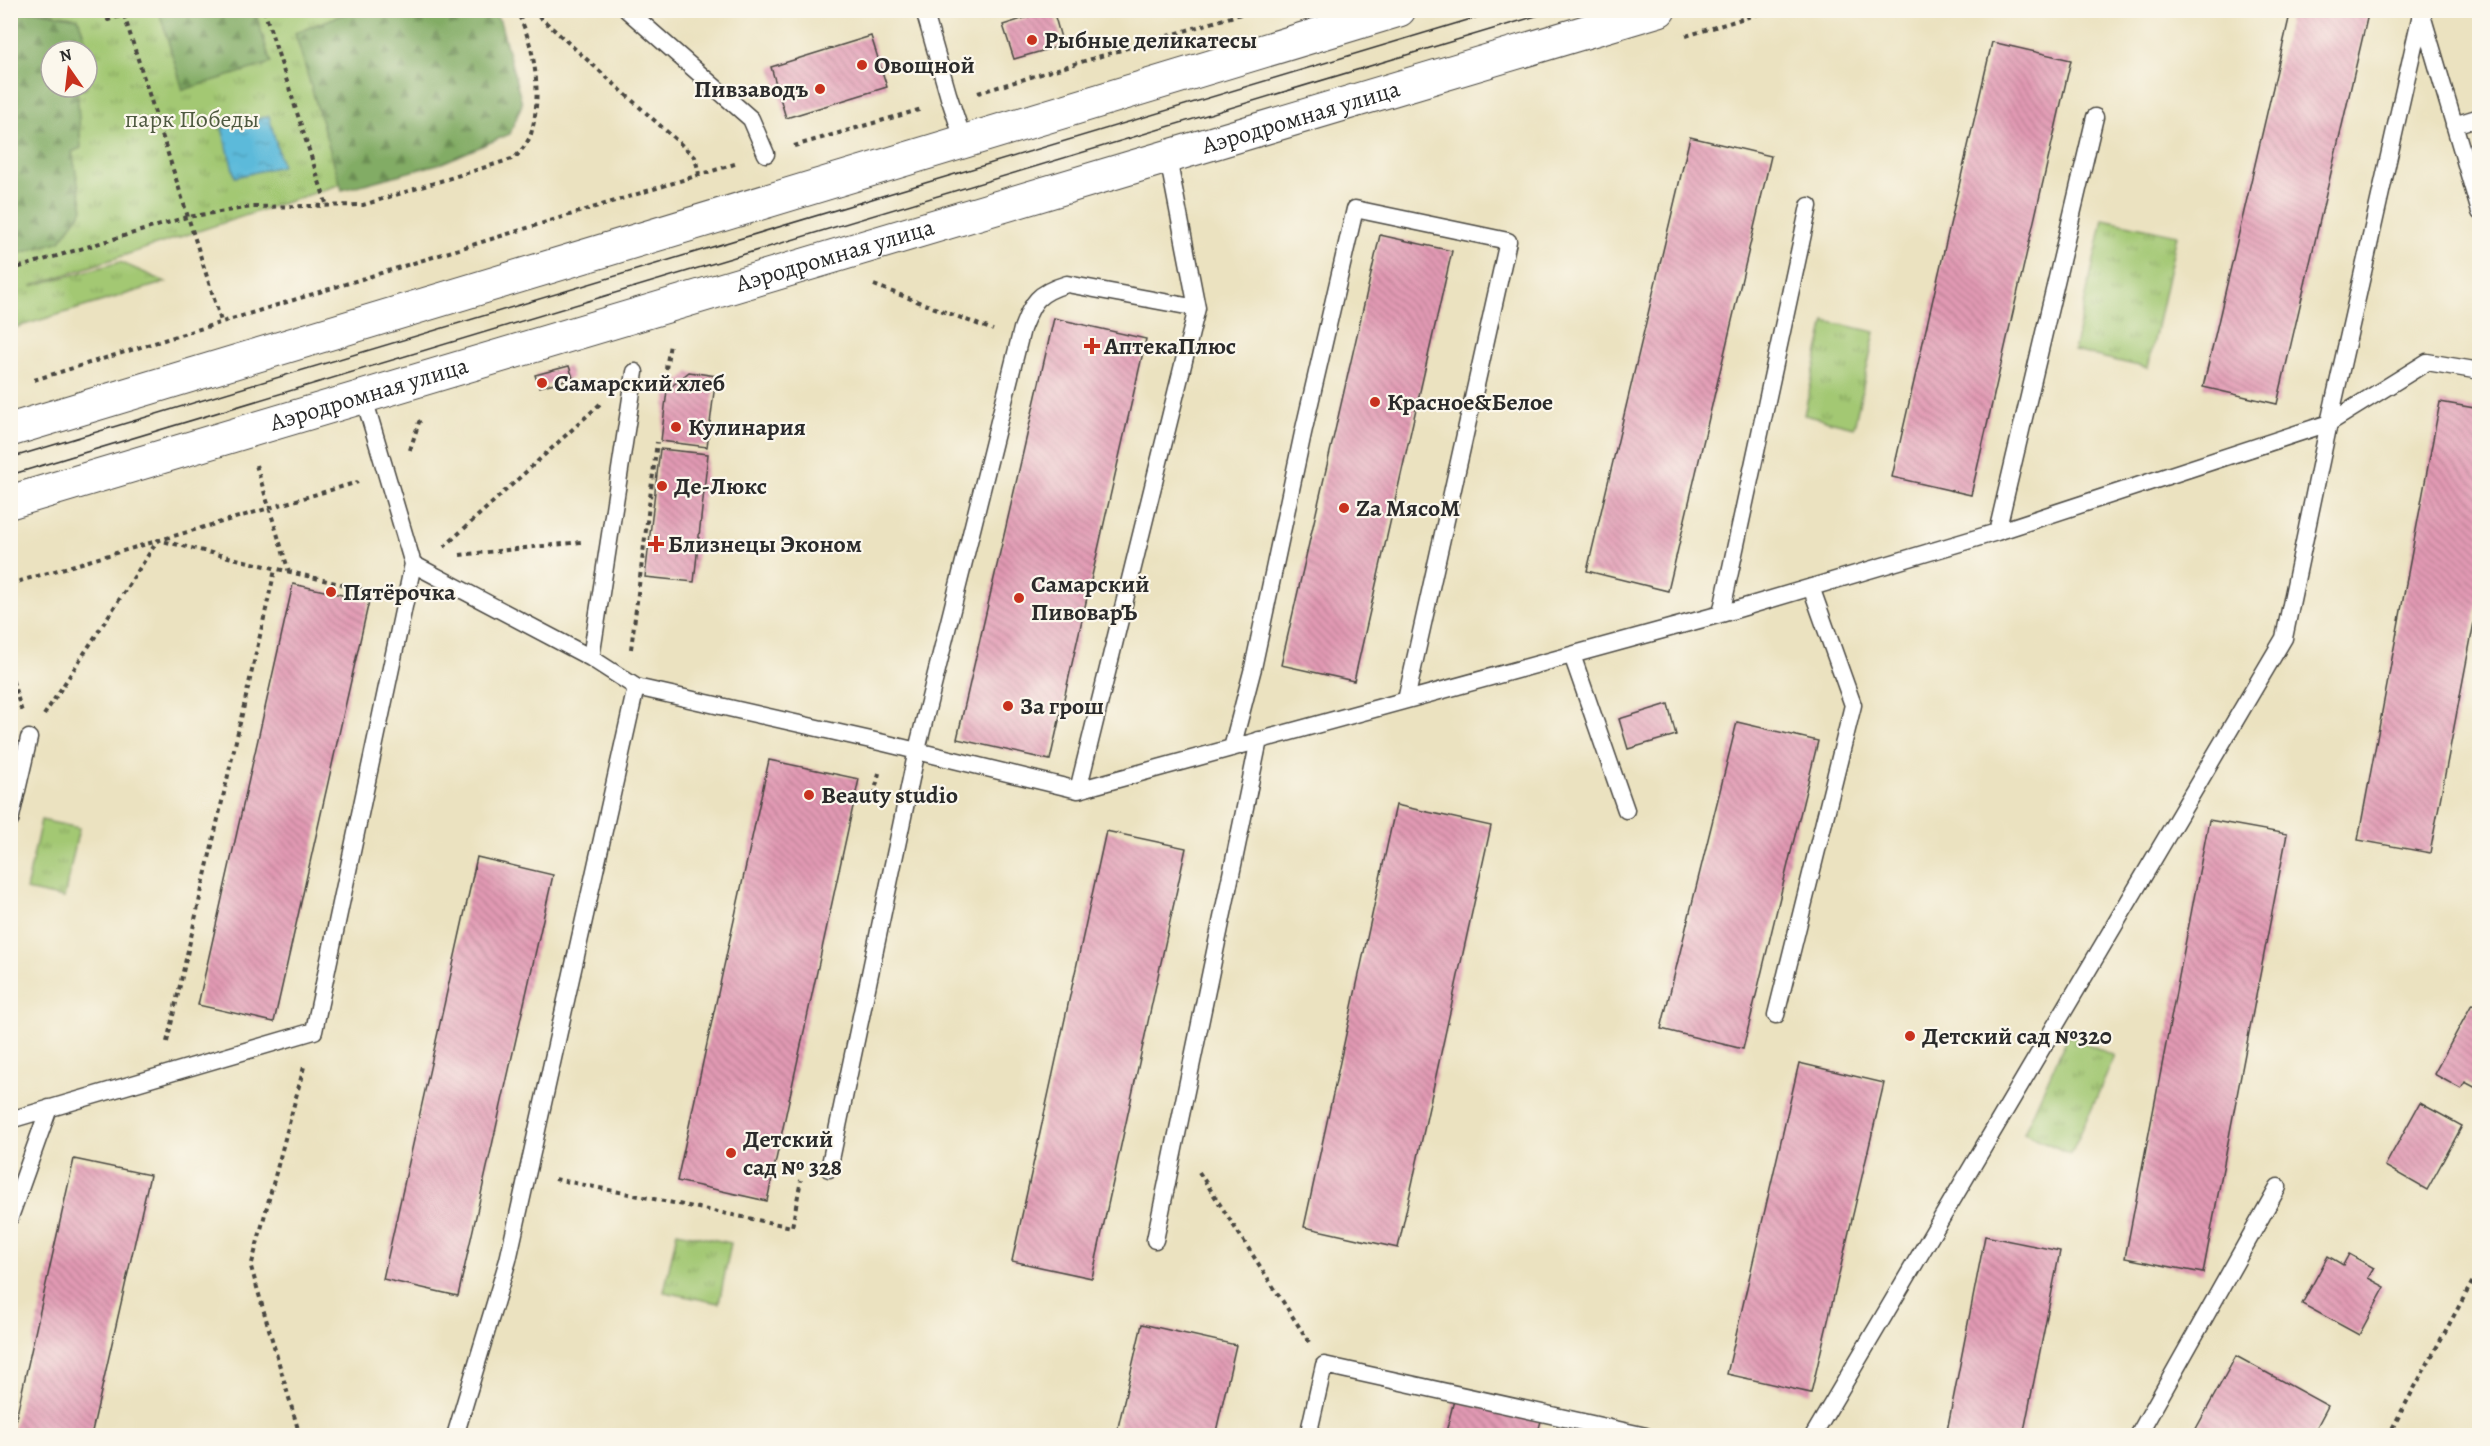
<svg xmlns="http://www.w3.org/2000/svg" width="2490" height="1446" font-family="Alegreya,serif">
	<defs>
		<pattern id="grass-tufts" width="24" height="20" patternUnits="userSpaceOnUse" patternTransform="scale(1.5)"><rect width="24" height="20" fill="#a3c873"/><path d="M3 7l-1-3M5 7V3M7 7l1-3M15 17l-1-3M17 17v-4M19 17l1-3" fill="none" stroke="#85a35f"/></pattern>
		<pattern id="forest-firs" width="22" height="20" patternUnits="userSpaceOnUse" patternTransform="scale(1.5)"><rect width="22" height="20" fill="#82ac65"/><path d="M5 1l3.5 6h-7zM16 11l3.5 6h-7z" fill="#6b8c53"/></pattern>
		<pattern id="water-ripples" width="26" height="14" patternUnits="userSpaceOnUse" patternTransform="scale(1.5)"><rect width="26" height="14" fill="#5cbada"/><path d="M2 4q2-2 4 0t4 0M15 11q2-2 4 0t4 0" fill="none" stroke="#4c97b1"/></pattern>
		<pattern id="building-back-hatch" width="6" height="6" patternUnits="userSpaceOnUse" patternTransform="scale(1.5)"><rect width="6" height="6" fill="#e29ab4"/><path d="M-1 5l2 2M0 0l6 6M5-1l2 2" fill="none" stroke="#b77e93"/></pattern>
	</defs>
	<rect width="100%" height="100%" fill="#fbf7ec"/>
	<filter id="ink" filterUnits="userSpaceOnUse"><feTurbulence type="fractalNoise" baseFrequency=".0167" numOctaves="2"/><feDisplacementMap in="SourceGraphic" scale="12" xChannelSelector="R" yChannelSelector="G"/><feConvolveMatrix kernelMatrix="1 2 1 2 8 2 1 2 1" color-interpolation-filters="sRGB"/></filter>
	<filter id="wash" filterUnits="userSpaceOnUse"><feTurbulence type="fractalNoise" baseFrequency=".008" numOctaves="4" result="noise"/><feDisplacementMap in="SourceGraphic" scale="24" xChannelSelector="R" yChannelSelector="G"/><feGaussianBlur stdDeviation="1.35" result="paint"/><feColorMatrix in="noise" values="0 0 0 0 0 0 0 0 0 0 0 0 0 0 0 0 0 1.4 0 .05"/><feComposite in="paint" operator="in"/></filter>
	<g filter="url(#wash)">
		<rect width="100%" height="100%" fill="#ebe2c0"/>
		<path fill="url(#grass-tufts)" stroke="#677a4f" stroke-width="1.5" fill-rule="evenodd" d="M11 11H454L436 153 31 286 120 262 166 282 11 329ZM51 51H87V87H51Z
			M2103 219 2177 235 2148 368 2074 351Z
			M1825 321 1875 332 1854 427 1804 415Z
			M41 820 79 828 64 898 26 890Z
			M2068 1035 2115 1056 2071 1154 2024 1133Z
			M677 1232 731 1243 719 1303 664 1292Z"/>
		<path fill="url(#forest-firs)" stroke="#566c48" stroke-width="1.5" d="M11 10 36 11 78 18 88 48V59L87 51H51V87H85V89L77 90 81 148 72 152 83 209 60 241 11 256Z
			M354 10 492 11 500 21 522 104 510 134 442 163 342 190 295 33Z
			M159 11H255L271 63 183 90Z"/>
		<path fill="url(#water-ripples)" stroke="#447282" stroke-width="1.5" d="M269 116 282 166 235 177 222 128Z"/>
		<g id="blocks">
			<path fill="url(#building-back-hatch)" d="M1050 10H1053L1063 45 1014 59 1003 25Z
				M2291 10H2369L2277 404 2203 387Z
				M871 36 887 87 786 118 771 67Z
				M1992 42 2071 60 1971 495 1892 477Z
				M1690 137 1771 156 1668 591 1587 571Z
				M1380 235 1452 251 1354 681 1281 665Z
				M1054 318 1146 339 1050 760 957 739Z
				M569 366 573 378 539 387 535 375Z
				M689 372 716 376 707 447 661 441 667 390Z
				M2440 402 2480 409V591L2430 853 2358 840Z
				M660 449 708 454 694 582 645 577Z
				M293 584 369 601 274 1022 198 1005Z
				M1668 704 1676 735 1628 749 1619 719Z
				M1737 722 1818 741 1743 1049 1661 1029Z
				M769 760 859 779 767 1201 677 1181Z
				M1396 805 1491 826 1398 1248 1304 1227Z
				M2209 820 2287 834 2203 1273 2125 1258Z
				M1106 831 1186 848 1092 1278 1012 1261Z
				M477 857 553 875 458 1296 383 1279Z
				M2472 1004 2480 1008V1090L2465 1082 2461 1089 2434 1074Z
				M1799 1063 1884 1083 1811 1393 1727 1374Z
				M2420 1103 2462 1126 2427 1190 2385 1166Z
				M74 1159 150 1175 91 1436H12Z
				M1985 1236 2060 1251 2023 1436H1946Z
				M2349 1254 2374 1268 2368 1278 2385 1287 2359 1335 2302 1304 2328 1256 2343 1265Z
				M1142 1324 1236 1345 1215 1436H1116Z
				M2236 1356 2328 1406 2312 1436H2192Z
				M1454 1400 1541 1421 1537 1436H1445Z"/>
		</g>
	</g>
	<g filter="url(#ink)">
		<use href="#blocks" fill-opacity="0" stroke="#484641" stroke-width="1.5"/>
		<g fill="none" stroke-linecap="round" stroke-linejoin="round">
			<g stroke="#484641" stroke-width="19">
				<path id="lane" d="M627 10 751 119 766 154
					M924 10 950 101
					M2422 15 2480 212
					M948 94 964 142
					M2454 125 2480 117
					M1997 532 2095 117
					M413 564 591 658 636 687 884 743 1078 790 1721 614 1997 532 2329 423 2421 14
					M1721 614 1809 206
					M1572 655 1626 810
					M591 658 635 372
					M1232 748 1253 668 1303 433 1355 209 1508 241 1406 700
					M1078 790 1197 308 1168 158
					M10 821 29 738
					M1776 1015 1853 705 1811 587
					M10 1120 314 1031 413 564 363 395
					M829 1169 917 750 1022 329C1033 301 1037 293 1067 284L1197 308
					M10 1217 49 1108
					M1155 1240 1259 740
					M455 1436 508 1260 636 687
					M1308 1436 1324 1365 1646 1436
					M1813 1436 2284 638 2329 423 2427 362 2480 371
					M2138 1436 2278 1187"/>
			</g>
			<g stroke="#484641" stroke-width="35">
				<g id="secondary">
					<path d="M10 430 1399 10"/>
					<path id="s1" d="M10 502C559 335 1110 175 1659 10"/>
				</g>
			</g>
			<path stroke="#484641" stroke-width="4" stroke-dasharray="4.5 4.5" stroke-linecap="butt" d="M105 10 108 20 139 10
				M264 10 327 206
				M532 10 695 157 699 174
				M124 15 221 321
				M1686 36 1771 10
				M978 93 1254 10
				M794 146 922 109
				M10 270 187 217 252 207 363 205 515 158C522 149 530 141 532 130 542 93 535 44 516 10
				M874 285 993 330
				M666 369 670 344
				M34 380 738 163
				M410 450 419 422 424 419
				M256 465 289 572
				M444 547 600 404
				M460 555 581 542
				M10 584 358 482
				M631 649 657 442
				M10 672 22 712
				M44 715 158 540 377 593
				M874 795 879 773
				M167 1042 275 570
				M1199 1172 1309 1342
				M555 1179 792 1227 801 1180
				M300 1436 251 1267 305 1063
				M2388 1436 2480 1268"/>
			<use href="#lane" stroke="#fff" stroke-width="16"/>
			<use href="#secondary" stroke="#fff" stroke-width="33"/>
			<path stroke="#2b2b2b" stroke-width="1.5" d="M10 458 1501 10
				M10 475 1556 10"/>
		</g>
	</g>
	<g fill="#c8321e" stroke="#fbf7ec" stroke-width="2">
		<circle cx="1032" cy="40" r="6"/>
		<circle cx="862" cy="65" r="6"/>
		<circle cx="820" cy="89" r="6"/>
		<path d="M1089 337h6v6h6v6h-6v6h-6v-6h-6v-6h6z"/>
		<circle cx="542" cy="383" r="6"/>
		<circle cx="1375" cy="402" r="6"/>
		<circle cx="676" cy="427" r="6"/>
		<circle cx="662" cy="486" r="6"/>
		<circle cx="1344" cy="508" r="6"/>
		<path d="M653 535h6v6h6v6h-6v6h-6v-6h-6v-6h6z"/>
		<circle cx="331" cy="592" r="6"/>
		<circle cx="1019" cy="598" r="6"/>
		<circle cx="1008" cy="706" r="6"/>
		<circle cx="809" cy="795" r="6"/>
		<circle cx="1910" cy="1036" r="6"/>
		<circle cx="731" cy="1153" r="6"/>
	</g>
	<g text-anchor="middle" stroke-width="4.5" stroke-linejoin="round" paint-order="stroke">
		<g font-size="24" font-weight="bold" fill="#2b2b2b" stroke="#fbf7ec" text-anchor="start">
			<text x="1044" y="48">Рыбные деликатесы</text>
			<text x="874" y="73">Овощной</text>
			<text x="808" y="97" text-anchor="end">Пивзаводъ</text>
			<text x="1104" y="354">АптекаПлюс</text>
			<text x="554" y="391">Самарский хлеб</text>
			<text x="1387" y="410">Красное&amp;Белое</text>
			<text x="688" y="435">Кулинария</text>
			<text x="674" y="494">Де-Люкс</text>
			<text x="1356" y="516">Za МясоМ</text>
			<text x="668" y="552">Близнецы Эконом</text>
			<text x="1031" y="592">Самарский<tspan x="1031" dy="28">ПивоварЪ</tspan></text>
			<text x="343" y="600">Пятёрочка</text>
			<text x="1020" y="714">За грош</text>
			<text x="821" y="803">Beauty studio</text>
			<text x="1922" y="1044">Детский сад №320</text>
			<text x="743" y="1147">Детский<tspan x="743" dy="28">сад № 328</tspan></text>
		</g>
		<g font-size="24" fill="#2b2b2b" stroke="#fbf7ec">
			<text dy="8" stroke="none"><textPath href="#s1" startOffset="1347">Аэродромная улица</textPath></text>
			<text dy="8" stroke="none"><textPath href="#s1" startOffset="861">Аэродромная улица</textPath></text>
			<text dy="8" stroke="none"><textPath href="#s1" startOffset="375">Аэродромная улица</textPath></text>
		</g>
		<g font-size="24" fill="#4f5a41" stroke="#fbf7ec">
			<text x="192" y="127">парк Победы</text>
		</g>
	</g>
	<rect width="2490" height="1446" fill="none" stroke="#fbf7ec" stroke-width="36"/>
	<g transform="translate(69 69) rotate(346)"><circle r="28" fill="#fbf7ec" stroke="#a8a59f" stroke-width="1.5"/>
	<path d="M0-4.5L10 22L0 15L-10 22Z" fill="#c8321e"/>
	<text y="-9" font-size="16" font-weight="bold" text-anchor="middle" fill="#2b2b2b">N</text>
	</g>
</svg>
